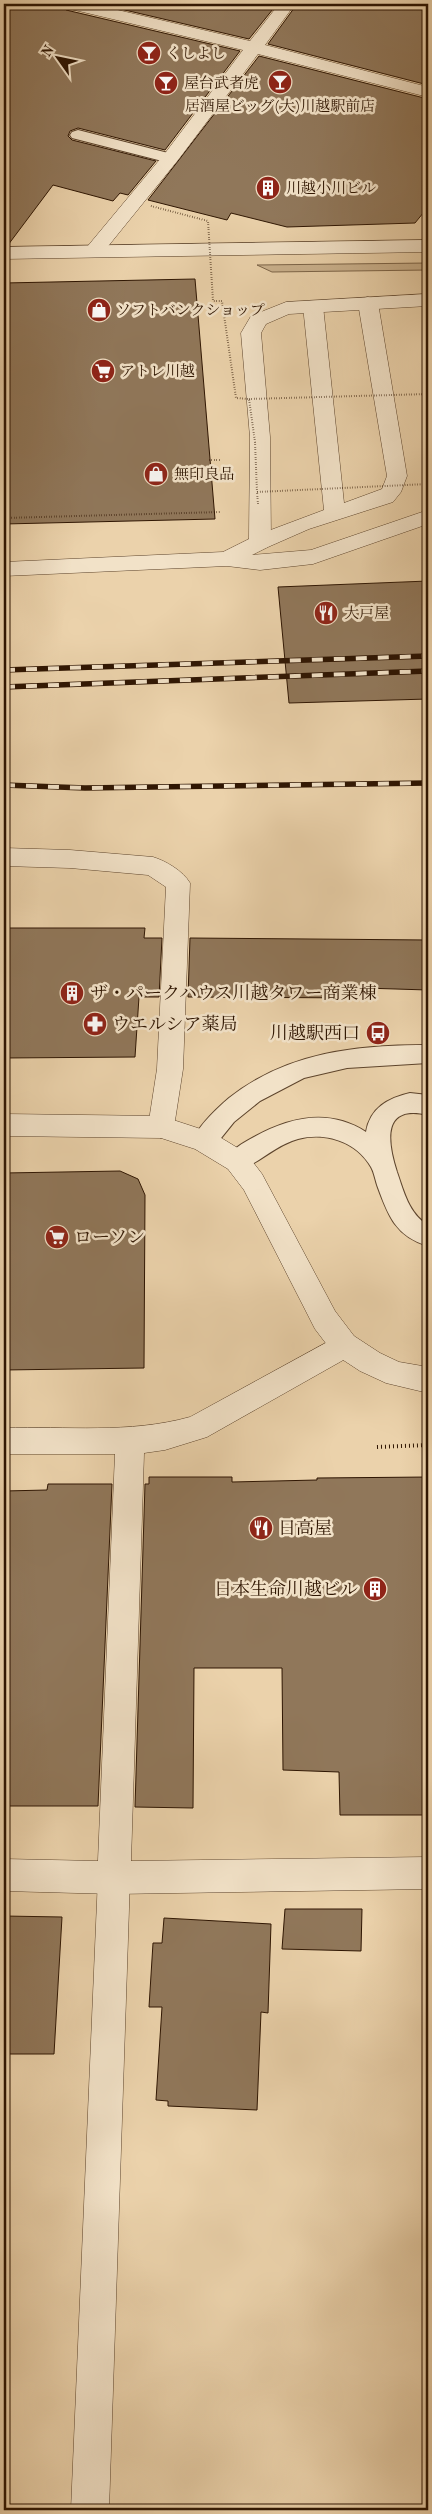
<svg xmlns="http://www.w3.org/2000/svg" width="432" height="2514" font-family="'Old Standard TT','Noto Serif JP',serif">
	<rect width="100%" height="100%" fill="#ebd2ab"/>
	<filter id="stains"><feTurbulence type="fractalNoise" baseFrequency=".004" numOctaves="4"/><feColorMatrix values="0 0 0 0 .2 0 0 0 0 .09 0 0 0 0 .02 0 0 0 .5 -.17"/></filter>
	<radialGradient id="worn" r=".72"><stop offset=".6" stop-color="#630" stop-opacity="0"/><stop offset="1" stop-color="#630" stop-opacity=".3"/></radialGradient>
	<path fill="#cbb28e" stroke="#7c6448" d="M428 263V270L272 272 257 265Z"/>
	<path fill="#90775a" stroke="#2e1502" d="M4 4H62L66 10 240 51 165 150 78 128 70 131 68 136 72 140 156 161 128 195 120 193 113 201 53 185 8 245H4Z
		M99 4H277L249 39Z
		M297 4H428V85L268 44Z
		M259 56 428 99V207L415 223 287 227 231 213 227 220 148 200Z
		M195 279 215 519 4 524V283Z
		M428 581V699L289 703 278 587Z
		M4 928H145L144 938H162L159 997H139L135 1057 4 1058Z
		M190 938 428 940V990L363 988 364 998 188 997Z
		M120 1171 138 1179 145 1195 144 1368 4 1370V1173Z
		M149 1477H232V1482L317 1480V1478L428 1477V1815H340L339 1772 283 1770 282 1668H194L193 1808 135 1807 145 1484H149Z
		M48 1484H112L98 1806H4V1491L47 1490Z
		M285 1909H362L361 1951 282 1949Z
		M4 1916 62 1917 54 2054H4Z
		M164 1918 271 1924 268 2013 261 2012 257 2110 168 2106V2101L156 2100 162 2007H149L153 1943H162Z"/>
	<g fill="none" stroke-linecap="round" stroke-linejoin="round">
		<g stroke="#5d442c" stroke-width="2">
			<path id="service" d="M78 130 176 155 178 158 170 163 72 138 70 135 72 132Z
				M428 1045V1063L347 1068 304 1078 260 1101 234 1122 213 1148 204 1151 195 1148 192 1141C200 1124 215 1110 229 1098 287 1052 357 1045 428 1045Z
				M410 1093 428 1095V1115C382 1104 387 1141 397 1172 404 1192 409 1214 428 1225V1246C395 1236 388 1215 377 1185 375 1179 374 1172 371 1167 356 1141 325 1132 298 1139 275 1145 259 1164 237 1171L228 1168 225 1161C230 1150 243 1143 254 1137 290 1117 329 1108 366 1132 370 1108 388 1098 410 1093Z"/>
		</g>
		<g stroke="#5d442c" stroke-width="1">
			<path id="minor" d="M64 4H92L250 41 279 4H295L265 45 428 87V97L258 54 178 160 101 255H87L85 251 87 247 166 152 243 50 66 8Z
				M368 297 375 299 378 303 407 476 401 492 393 502 309 529 268 547 260 549 252 547 249 542 252 537 324 510 303 306 306 302H320L323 306 344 503 382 489 387 476 358 303 361 299Z
				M4 848 70 850 153 857C166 861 183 871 190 883L183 1069 174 1127 170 1135 161 1138 152 1135 148 1127 157 1069 166 887 148 875 70 868 4 866Z
				M344 1333 354 1336 358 1345 354 1354 207 1437 165 1450 144 1453 131 1861 428 1857V1889L114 1894 4 1891V1859L98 1861 115 1454H4V1428C66 1426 129 1434 190 1417Z"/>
		</g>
		<g stroke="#5d442c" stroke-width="1">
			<path id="tertiary" d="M428 240V252L4 259V247Z
				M428 294V306L289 314 266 324 261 333 270 437 271 542 268 547 252 555 311 550 428 510V524L313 564 260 570 227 566 4 576V562L223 552 249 539 250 437 241 333 251 316 286 302Z
				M4 1114 161 1116 213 1133 246 1153 262 1174 335 1311 354 1336 380 1353 399 1362 428 1367V1393L386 1383 360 1371 334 1354 315 1329 244 1190 228 1169 195 1149 161 1138 4 1136Z
				M114 1862 126 1866 130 1878 109 2510H71L98 1878 102 1866Z"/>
		</g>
		<path stroke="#2e1502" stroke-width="2" stroke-dasharray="0.5 2" stroke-linecap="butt" d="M209 460H221
			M4 518 221 512"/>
		<path stroke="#2e1502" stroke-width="4" stroke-dasharray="1 3" stroke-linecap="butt" d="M377 1447 428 1445"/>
		<use href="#service" fill="#f2e2c8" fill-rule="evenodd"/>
		<use href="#minor" fill="#f2e2c8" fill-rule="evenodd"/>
		<use href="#tertiary" fill="#f2e2c8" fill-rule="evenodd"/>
		<g stroke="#2e1502" stroke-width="5.5">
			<path id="rail" d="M4 670 428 656
				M4 687 428 671
				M4 785 85 788 428 783"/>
		</g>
		<use href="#rail" stroke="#f2e2c8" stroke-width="4" stroke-dasharray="11" stroke-linecap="butt"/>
		<path stroke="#2e1502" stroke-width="2" stroke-dasharray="0.5 2" stroke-linecap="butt" d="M151 206 208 221 213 301H222L236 398 249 399 255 442 257 492
			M249 399 428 394
			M258 504 257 492 428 484"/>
	</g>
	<defs>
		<g id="bar-disc" transform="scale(1.25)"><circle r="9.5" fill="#8f2418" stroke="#f2e2c8"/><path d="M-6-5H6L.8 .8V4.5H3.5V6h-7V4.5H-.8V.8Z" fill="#fff"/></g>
		<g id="building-disc" transform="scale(1.25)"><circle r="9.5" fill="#8f2418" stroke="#f2e2c8"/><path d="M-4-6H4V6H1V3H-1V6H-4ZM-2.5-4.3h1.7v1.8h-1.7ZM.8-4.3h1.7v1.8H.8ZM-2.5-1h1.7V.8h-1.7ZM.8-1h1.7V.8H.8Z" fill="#fff"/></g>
		<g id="shop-disc" transform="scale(1.25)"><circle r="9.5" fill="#8f2418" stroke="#f2e2c8"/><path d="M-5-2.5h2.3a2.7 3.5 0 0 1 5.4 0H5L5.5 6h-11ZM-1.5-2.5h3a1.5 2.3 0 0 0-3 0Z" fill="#fff"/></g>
		<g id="supermarket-disc" transform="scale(1.25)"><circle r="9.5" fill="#8f2418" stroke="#f2e2c8"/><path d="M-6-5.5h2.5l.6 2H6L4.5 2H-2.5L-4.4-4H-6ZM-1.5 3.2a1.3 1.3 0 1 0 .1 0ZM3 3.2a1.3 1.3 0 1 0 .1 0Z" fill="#fff"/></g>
		<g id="restaurant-disc" transform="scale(1.25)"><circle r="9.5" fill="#8f2418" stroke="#f2e2c8"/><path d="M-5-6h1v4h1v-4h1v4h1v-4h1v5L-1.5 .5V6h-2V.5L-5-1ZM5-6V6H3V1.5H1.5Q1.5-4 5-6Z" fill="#fff"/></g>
		<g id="pharmacy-disc" transform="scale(1.25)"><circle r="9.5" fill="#8f2418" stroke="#f2e2c8"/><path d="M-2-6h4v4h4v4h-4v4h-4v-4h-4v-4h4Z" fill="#fff"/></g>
		<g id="bus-disc" transform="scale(1.25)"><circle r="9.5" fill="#8f2418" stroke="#f2e2c8"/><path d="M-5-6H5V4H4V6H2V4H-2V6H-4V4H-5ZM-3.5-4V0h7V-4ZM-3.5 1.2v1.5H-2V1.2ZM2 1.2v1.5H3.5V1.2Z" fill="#fff"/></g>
	</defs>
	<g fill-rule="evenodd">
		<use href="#bar-disc" x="149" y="53"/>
		<use href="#bar-disc" x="280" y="82"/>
		<use href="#bar-disc" x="166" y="83"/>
		<use href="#building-disc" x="268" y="188"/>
		<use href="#shop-disc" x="99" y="310"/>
		<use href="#supermarket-disc" x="103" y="371"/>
		<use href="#shop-disc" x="156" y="474"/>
		<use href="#restaurant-disc" x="326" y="613"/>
		<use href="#building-disc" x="72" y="993"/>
		<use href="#pharmacy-disc" x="95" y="1024"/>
		<use href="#bus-disc" x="378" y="1033"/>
		<use href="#supermarket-disc" x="57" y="1237"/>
		<use href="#restaurant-disc" x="261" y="1528"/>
		<use href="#building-disc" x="375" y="1589"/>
	</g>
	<g text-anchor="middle" stroke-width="5" stroke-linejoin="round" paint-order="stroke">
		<g font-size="15" fill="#2e1502" stroke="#f2e2c8" text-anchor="start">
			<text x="166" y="58">くしよし</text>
			<text x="184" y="88">屋台武者虎</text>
			<text x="280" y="111" text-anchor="middle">居酒屋ビッグ(大)川越駅前店</text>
			<text x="286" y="193">川越小川ビル</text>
			<text x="116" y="315">ソフトバンクショップ</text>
			<text x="120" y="376">アトレ川越</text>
			<text x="174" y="479">無印良品</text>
			<text x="344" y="618">大戸屋</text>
		</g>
		<g font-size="18" fill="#2e1502" stroke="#f2e2c8" text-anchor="start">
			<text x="90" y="999">ザ・パークハウス川越タワー商業棟</text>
			<text x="112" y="1030">ウエルシア薬局</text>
			<text x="360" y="1039" text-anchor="end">川越駅西口</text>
			<text x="74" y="1243">ローソン</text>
			<text x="278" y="1534">日高屋</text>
			<text x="358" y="1595" text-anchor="end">日本生命川越ビル</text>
		</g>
	</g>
	<rect width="432" height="2514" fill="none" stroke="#ebd2ab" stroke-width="20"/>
	<rect x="5" y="5" width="422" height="2504" fill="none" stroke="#2e1502" stroke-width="2.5"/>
	<rect x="10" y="10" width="412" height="2494" fill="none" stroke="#2e1502"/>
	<g transform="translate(58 58) rotate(303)" stroke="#f2e2c8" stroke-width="4" paint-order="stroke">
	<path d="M0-4L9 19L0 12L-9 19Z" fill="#2e1502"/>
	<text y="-8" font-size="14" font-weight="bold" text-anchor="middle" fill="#2e1502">N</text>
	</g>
	<rect width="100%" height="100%" filter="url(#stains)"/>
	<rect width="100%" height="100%" fill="url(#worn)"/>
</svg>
